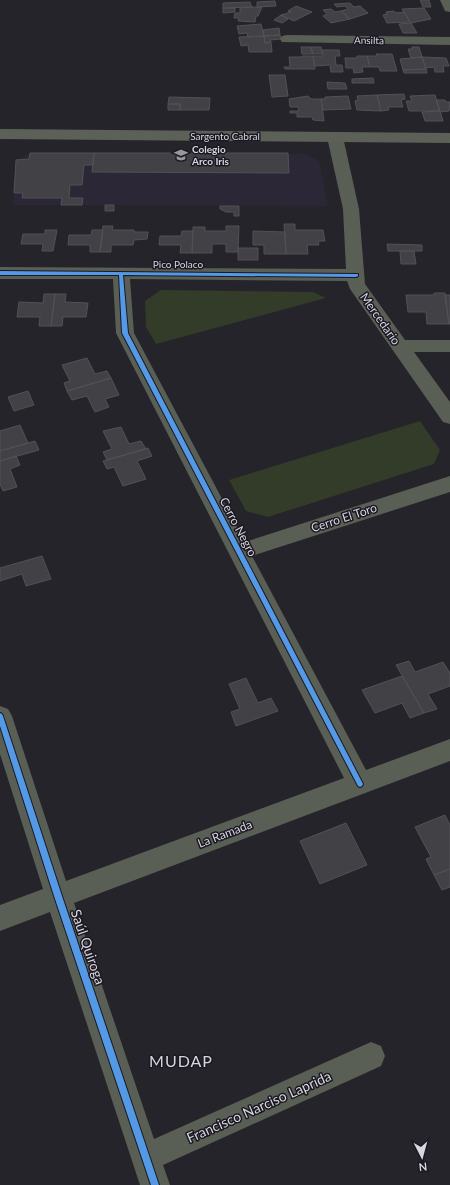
<svg xmlns="http://www.w3.org/2000/svg" width="450" height="1185" font-family="Lato,sans-serif">
	<rect width="100%" height="100%" fill="#25242a"/>
	<path fill="#2b2737" d="M30 153 306 154 319 161 328 206 13 205 16 160Z"/>
	<path fill="#323c28" d="M161 290 313 292 326 298 156 344 146 327 145 301Z
		M420 421 440 450 434 464 268 517 246 511 229 480Z"/>
	<path fill="#424146" stroke="#525156" d="M420 0H429L431 7H423Z
		M275 1 276 6 257 7V2Z
		M250 2 252 7 223 8V3Z
		M350 3 354 7 360 6 368 13 350 19 341 11 348 9 345 6 337 7 334 4Z
		M296 6 312 12 294 21 281 15 291 12 288 11Z
		M252 7H262L258 16H256L255 22 238 21 239 18H234L235 13H240V8Z
		M223 8H235V12L223 13Z
		M424 8 431 19 411 23 402 9Z
		M331 9 335 12 341 11 350 19 331 23 323 16 327 14 323 10Z
		M394 11 395 13 404 12 410 22 387 23 383 15 387 14 386 12Z
		M281 15 288 19 282 23 274 20Z
		M411 23 417 33H403L399 24Z
		M261 24 264 36 248 37 247 33 239 34 237 26Z
		M279 28 280 35 264 36 263 30Z
		M280 35 281 39 270 40 271 42 265 43 264 36Z
		M264 36 265 43 271 42 272 52H249L248 45 241 46 239 37Z
		M301 47H311L313 54H302Z
		M311 47H321L322 54H313Z
		M412 47H419L422 57 411 58 408 49H412Z
		M322 50H339L340 56H335L336 65H342L343 72H331L330 65 315 66 313 56H323Z
		M376 54H392L397 71H380L379 67H370L367 56H377Z
		M302 56H313L315 69H285L284 67H290L289 57H302Z
		M357 56H367L370 67H362L363 72 354 73 353 68H346L345 58H357Z
		M422 57 426 69 403 70 400 59Z
		M422 57 446 58 449 66H443L444 72H435L434 67 426 68Z
		M426 69 427 73H404L403 70Z
		M269 75H285L288 96 272 97Z
		M373 78 374 83H352V79Z
		M327 82 345 83 347 89H328Z
		M404 94 405 99 401 100 403 107H388L389 110 381 111 377 95Z
		M377 95 381 111 357 110 355 101 358 100 357 96Z
		M435 95 440 111H409L406 101H412L410 96Z
		M308 96 311 99H321L324 121 313 120 312 117H297V113H290V111H299L298 107H290L289 99Z
		M348 96 351 109 323 110 321 99H325V97Z
		M169 97 210 98 209 110H180V104H168Z
		M436 100H445L446 102H450L449 111 440 112Z
		M168 104H180V110H168Z
		M440 111 443 121H425L422 112Z
		M30 153H94L93 165H84L82 185H70L69 198H83L82 205H61L62 198H22L23 193H14L16 160 29 159Z
		M94 153H288L289 173 92 172Z
		M105 205H114V211H105Z
		M220 206H239V216H234V212H226L220 209Z
		M284 224H295V230H323L325 241H318L319 245H307L308 254H286Z
		M103 226H113L112 230H134V232H148L147 239 134 240 133 245H111V252H100Z
		M226 226H239L238 252H226V244H212V253H192L193 227H205V231H226Z
		M45 230H57L53 251H42L43 244H21L23 234H45Z
		M92 230H103L100 252H90V245H68L69 235H91Z
		M182 231H193L192 253H180L181 245H159L160 236H181Z
		M253 231 285 232 286 254H264V245H253Z
		M387 244 422 245V251H388Z
		M238 248H258V260H238Z
		M400 251H414L416 264H401Z
		M434 293H445L449 324H427L426 312H408L406 295H434Z
		M44 294H55L51 326H39L40 317H17L19 302 43 303Z
		M55 294H66L65 302 88 303 86 317H63L62 326H51Z
		M445 295H450V324H449Z
		M87 358 95 374 107 371 111 378 67 391 64 383 70 381 62 365Z
		M111 378 119 395 105 399 109 407 95 412 87 396 72 400 67 391Z
		M28 391 34 405 14 411 8 397Z
		M20 425 28 443 0 451V431Z
		M121 427 129 444 141 441 146 449 107 460 103 452 112 449 103 431Z
		M35 441 39 450 0 461V451Z
		M148 448 152 456 137 461 146 479 123 486 114 467 107 469 103 461Z
		M16 456 20 465 10 469 17 487 3 491 0 484V461Z
		M42 556 51 579 26 586 22 574 0 581V568Z
		M409 661 415 672 443 662 450 673V686L428 694 437 709 424 713 396 665Z
		M402 676 424 713 410 718 402 703 375 713 362 690Z
		M246 678 258 703 271 698 278 711 236 726 231 712 240 709 229 684Z
		M445 815 450 825V869L434 875 426 859 431 857 415 827Z
		M346 823 367 865 320 884 300 841Z
		M450 869V887L442 890 434 875Z"/>
	<g fill="none" stroke-linecap="round" stroke-linejoin="round">
		<path fill="#595f54" fill-rule="evenodd" d="M440 0H450V12L445 11Z
			M287 35 450 37V45L282 42 280 39 282 36Z
			M335 132 341 134 343 137 359 209 365 284 405 340H450V352H414L450 402V424L443 422 350 289 347 281 130 279 134 333 245 542 450 476V492L252 556 366 770 450 739V761L74 903 154 1139 371 1042 381 1046 385 1056 381 1066 163 1165 170 1185H140L50 912 0 931V905L43 889 0 754V706L8 709 12 716 66 881 344 778 116 333 113 279H0V267L346 269 343 209 327 137 329 134Z"/>
		<path fill="#5c6158" fill-rule="evenodd" d="M0 129 450 133V143L0 139Z"/>
		<g stroke="#1b1823" stroke-width="2">
			<path id="cycleway" d="M0 271 358 274V276L356 277 123 275 128 333 362 782 363 784 362 786 360 787 358 786 122 333 119 275H0Z
				M0 713 2 714 3 716 62 896 159 1185H151L54 896 0 726Z"/>
		</g>
		<use href="#cycleway" fill="#5399e6" fill-rule="evenodd"/>
	</g>
	<defs>
		<g id="school-bare" transform="scale(1.08)"><path d="M0-5L7-2L0 1L-7-2ZM-4 1L0 2.5L4 1V4Q0 6-4 4Z" fill="#99979e" stroke="#1b1823" stroke-width="2.5" paint-order="stroke"/></g>
	</defs>
	<g fill-rule="evenodd">
		<use href="#school-bare" x="181" y="155"/>
	</g>
	<g text-anchor="middle" stroke-width="3" stroke-linejoin="round" paint-order="stroke">
		<g font-size="10" fill="#d7d5dd" stroke="#1b1823">
			<text transform="translate(369 40) rotate(1)" y="4">Ansilta</text>
			<text x="225" y="140">Sargento Cabral</text>
			<text x="178" y="268">Pico Polaco</text>
		</g>
		<g font-size="10" font-weight="bold" fill="#d7d5dd" stroke="#1b1823" text-anchor="start">
			<text x="192" y="153">Colegio<tspan x="192" dy="12">Arco Iris</tspan></text>
		</g>
		<g font-size="12" fill="#d7d5dd" stroke="#1b1823">
			<text transform="translate(380 319) rotate(55)" y="4">Mercedario</text>
			<text transform="translate(344 518) rotate(-18)" y="4">Cerro El Toro</text>
			<text transform="translate(238 527) rotate(62)" y="4">Cerro Negro</text>
			<text transform="translate(225 834) rotate(-21)" y="4">La Ramada</text>
		</g>
		<g font-size="14" fill="#d7d5dd" stroke="#1b1823">
			<text transform="translate(88 947) rotate(71)" y="5">Saúl Quiroga</text>
			<text transform="translate(259 1107) rotate(-24)" y="5">Francisco Narciso Laprida</text>
		</g>
		<g font-size="16" letter-spacing="1" fill="#d7d5dd" stroke="#1b1823">
			<text x="181" y="1067">MUDAP</text>
		</g>
	</g>
	<g transform="translate(422 1157) rotate(174)" stroke="#1b1823" stroke-width="3" paint-order="stroke">
	<path d="M0-3L7 15L0 10L-7 15Z" fill="#d7d5dd"/>
	<text y="-6" font-size="11" font-weight="bold" text-anchor="middle" fill="#d7d5dd">N</text>
	</g>
</svg>
